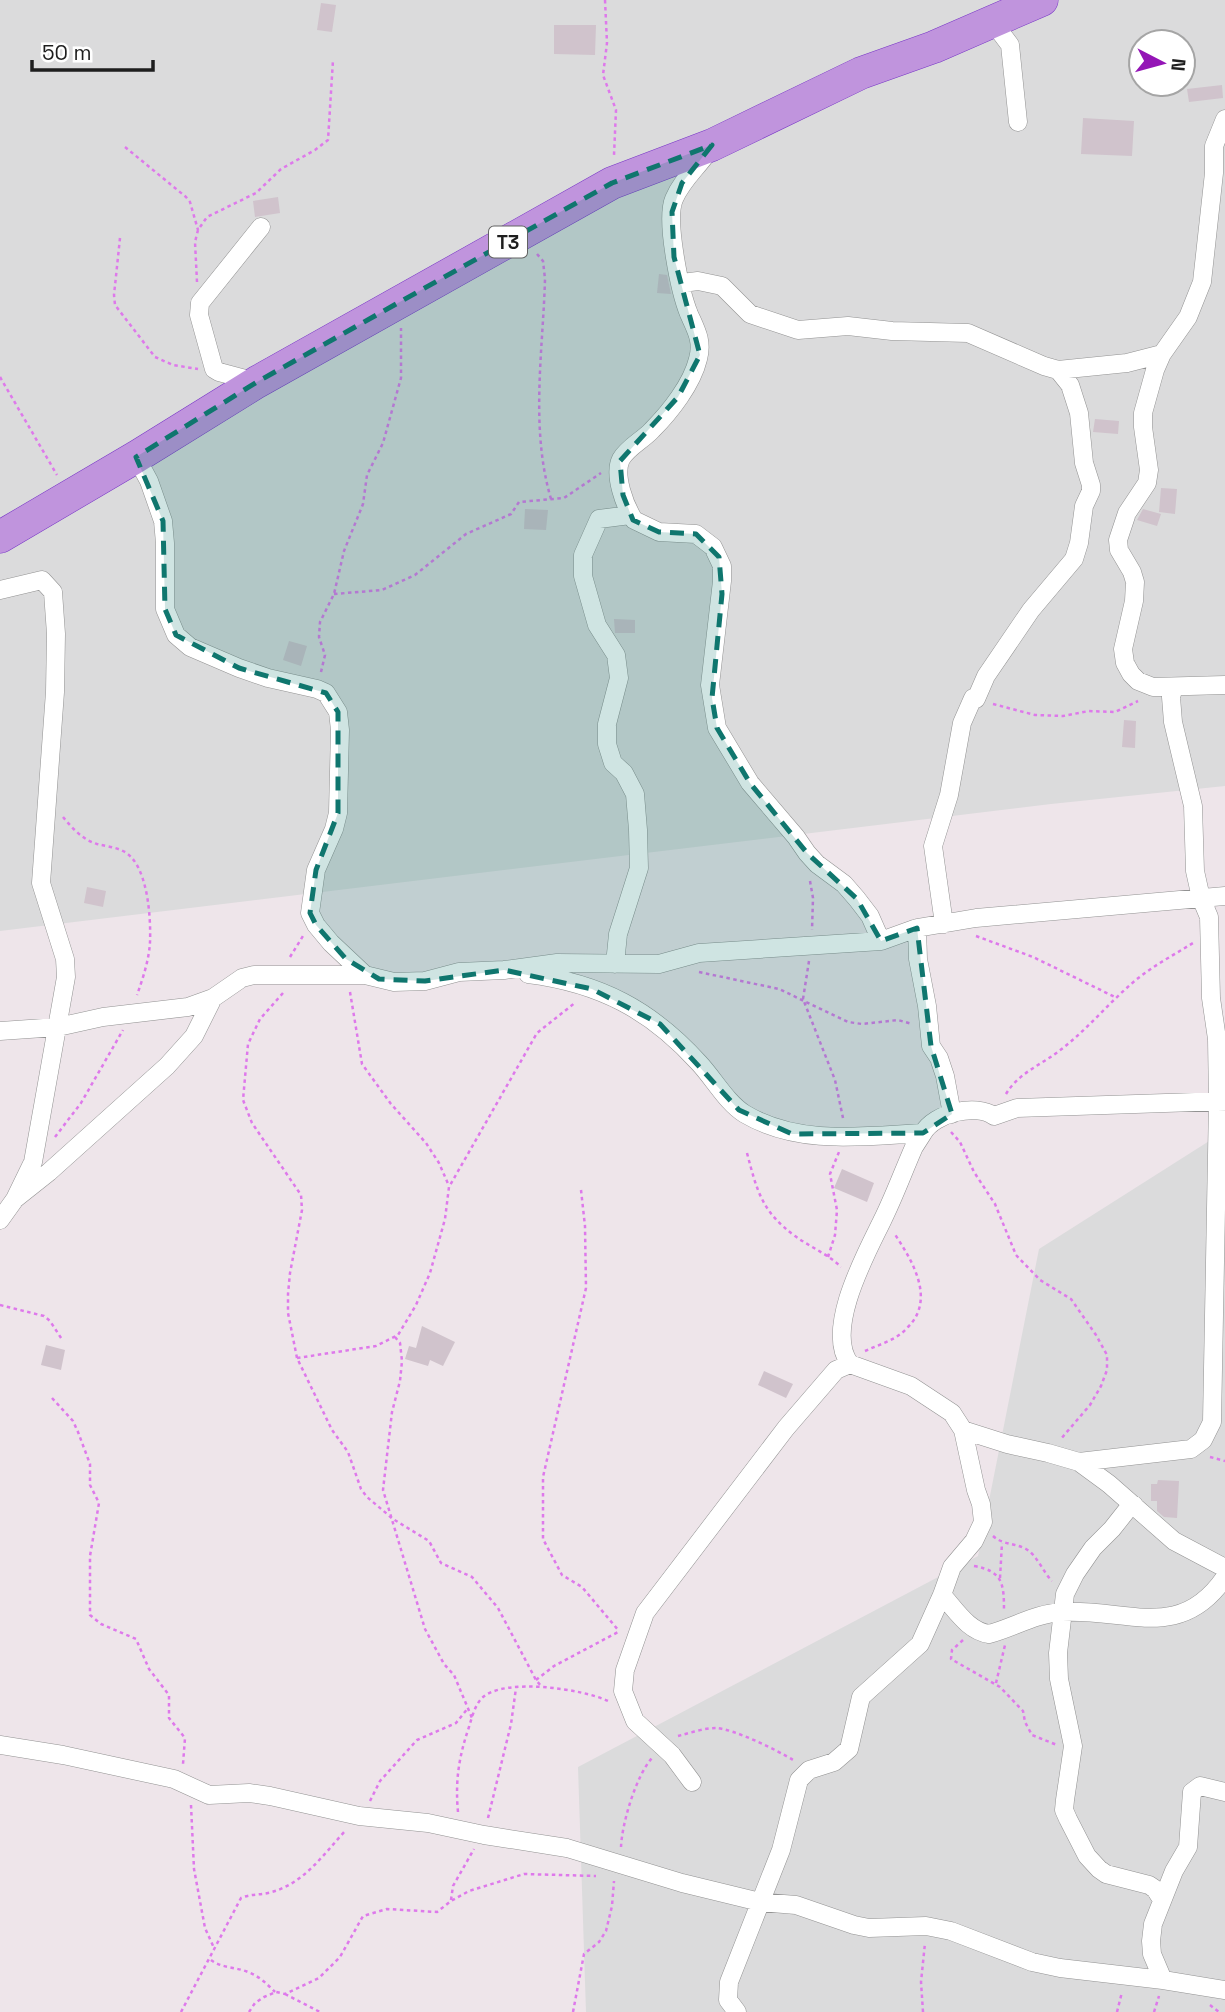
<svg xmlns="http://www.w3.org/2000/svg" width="1225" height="2012" font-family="'Space Grotesk',sans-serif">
	<rect width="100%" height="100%" fill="#eee5ea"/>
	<path fill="#dbdbdc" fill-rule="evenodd" d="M0 0H1225V786L1051 804 0 931ZM1141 42H1183V84H1141Z
		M1225 1131V2012H586L578 1767 978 1556 1039 1249Z"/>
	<path fill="#d0c3cc" d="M321 3 336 5 332 32 317 30Z
		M554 25H596L595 55 554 54Z
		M1222 85 1223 98 1189 102 1187 89Z
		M1083 118 1134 121 1132 156 1081 154Z
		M278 197 280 213 255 217 253 201Z
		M659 274 667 275 671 294 657 293Z
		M1095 419 1119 421 1118 434 1093 432Z
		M1161 488 1177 489 1175 514 1159 512Z
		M525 509 548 510 546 530 524 529Z
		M1143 509 1161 514 1157 526 1137 520Z
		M614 619 635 620V633H615Z
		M289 641 307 646 301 666 283 660Z
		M1124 720 1136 721 1135 748 1122 747Z
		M87 887 106 891 103 907 84 903Z
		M842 1169 874 1183 867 1202 834 1188Z
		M422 1326 455 1342 443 1366 430 1360 428 1366 405 1359 409 1346 416 1348Z
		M46 1345 65 1350 61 1370 41 1365Z
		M764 1371 793 1384 786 1398 758 1385Z
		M1158 1480 1179 1481 1177 1518 1164 1517 1157 1511V1501H1151V1484H1157Z"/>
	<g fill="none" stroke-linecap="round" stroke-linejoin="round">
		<g stroke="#929292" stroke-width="19">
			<path id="street" d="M992 21 1010 45 1018 122
				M1225 119 1214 146V173L1202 282 1188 317 1162 354 1155 370 1143 413V427L1149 470 1147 483 1127 513 1118 540 1119 550 1132 572 1135 582 1134 601 1123 649 1125 663 1131 674 1138 681 1153 687 1225 685
				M708 152C697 168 682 180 674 199 665 220 680 292 689 314 696 330 703 341 698 359 692 384 670 412 652 430 643 440 628 447 621 459 613 475 625 506 634 520L659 532 696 534 713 547 722 566V581L710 685 717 728 750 783 796 837 807 853 817 864 844 884 857 899 870 916 881 941
				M682 283 698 281 722 286 750 314 798 330 848 326 892 331 968 333 1044 366 1058 370 1127 363 1162 354
				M257 382 219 372 214 369 199 315 200 303 261 227
				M136 457 149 481 163 521 165 543V609L176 635 190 647 239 668 268 678 317 689 326 693 338 712 340 730 338 813 334 829 316 870 310 913 316 925 331 943 365 975 394 982 425 981 459 972 504 970 557 963 659 964 699 953 881 941 917 928 976 918 1225 896
				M0 590 42 580 53 592 56 634 55 692 41 883 65 959 66 977 33 1162 15 1199
				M944 924 933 846 949 795 962 723 973 698 976 699 986 676 1031 610 1074 559 1079 543 1084 506 1091 491V485L1084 463 1079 413 1070 385 1058 370
				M917 928 918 959 927 1006 931 1046 939 1058 945 1076 952 1114
				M615 964 618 934 639 868 638 830 635 794 624 773 613 763 607 744V724L619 678 616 655 597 625 583 576V555L599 519 630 515 634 520
				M528 974C600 983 651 1010 699 1063 714 1079 727 1103 745 1114 799 1146 864 1136 923 1133 934 1113 976 1103 994 1116L1017 1108 1225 1101
				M0 1031 58 1027 103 1017 188 1007 213 998 242 978 254 975H365
				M0 1220 15 1199 49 1172 167 1066 194 1036 213 998
				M963 1430 1007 1444 1048 1453 1079 1462 1191 1449 1203 1440 1212 1422 1218 1102 1217 1039 1211 998 1209 917 1201 898 1195 871 1193 806 1173 722 1171 697 1174 687
				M1079 1462 1109 1484 1174 1541 1225 1568
				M1134 1505 1127 1510 1112 1529 1093 1548 1075 1574 1065 1594 1058 1653 1059 1679 1073 1746 1065 1800 1064 1810 1068 1819 1087 1856 1099 1869 1106 1874 1149 1885 1155 1889 1162 1900
				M942 1595C956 1610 968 1631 989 1634 1012 1628 1037 1613 1062 1612 1126 1608 1180 1643 1225 1577
				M0 1745 63 1755 174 1779 209 1795 249 1793 270 1796 359 1816 428 1823 484 1835 567 1848 682 1883 760 1902 796 1905 854 1925 869 1928 926 1926 951 1931 1032 1962 1060 1968 1163 1980 1225 1990
				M692 1782 672 1755 635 1721 623 1691 625 1670 645 1613 786 1428 836 1370 850 1364
				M1163 1980 1152 1954 1151 1941 1153 1924 1174 1871 1188 1847 1192 1792 1200 1786 1225 1792
				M737 2012 728 2000 729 1982 781 1850 799 1780 809 1770 834 1762 849 1749 861 1697 920 1644 942 1595 952 1567 974 1541 983 1522 981 1504 976 1490 963 1430 952 1413 911 1386 850 1364C824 1330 866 1254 882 1221 894 1197 903 1172 914 1147L923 1133"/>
		</g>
		<g stroke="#7737c6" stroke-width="33">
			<path id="highway" d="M0 537 136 457 257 382 612 183 712 145 861 73 934 47 1042 0"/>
		</g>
		<path stroke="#de79eb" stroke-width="2.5" stroke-dasharray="3.5 3.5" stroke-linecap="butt" d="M605 0 607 43 603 75 616 110 614 155
			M125 147 186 197 190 202 198 230
			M120 238 114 295 115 305 155 357 173 365 198 369
			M537 254 543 261 545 279C543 351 530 428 551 499
			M197 282 195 242 198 230 207 217 256 193 281 169 315 150 328 140 333 60
			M0 377 57 475
			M334 594 382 590 415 575 466 534 511 514 519 502 564 498 601 473
			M321 672 325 655 319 637 320 622 334 594 344 551 363 504 367 475 383 443 401 378V328
			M993 704 1035 715 1063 716 1089 711 1115 712 1138 701
			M63 817C72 828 83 840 97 844 105 846 115 847 123 851 148 863 151 918 150 942 149 960 143 978 137 995
			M810 881 813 898 812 930
			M976 936 1033 957 1117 998
			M290 957 303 936
			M809 961 803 999 835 1080 843 1118
			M699 972 779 989 848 1022 862 1024 898 1020 912 1024
			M350 992 362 1064 391 1104 426 1143 439 1163 449 1186
			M283 993 260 1019 248 1044 243 1100 252 1123 301 1195 302 1210 290 1273 288 1294V1313L297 1358 332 1430 348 1452 361 1489 367 1497 393 1519 429 1541 441 1563 472 1577 498 1608 536 1680 542 1687
			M1006 1094C1017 1075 1038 1066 1055 1054 1083 1034 1105 1007 1130 985 1149 968 1172 956 1193 943
			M951 1132 960 1142 974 1172 995 1204 1016 1255 1040 1280 1071 1299 1096 1335 1107 1355V1370L1101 1386 1090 1405 1060 1440
			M55 1137 81 1103 123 1030
			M747 1153C757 1191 762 1212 795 1236 810 1247 828 1254 841 1267
			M581 1190 585 1226 586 1288 543 1477V1539L562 1575 582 1587 619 1631
			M828 1257 835 1235 837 1210 830 1174 839 1152
			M0 1305 44 1316 50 1321 63 1341
			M395 1337 400 1343 402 1361 400 1381 392 1412 383 1490 425 1629 444 1664 454 1675 472 1718
			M865 1351C880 1344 897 1340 908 1327 936 1299 912 1260 894 1233
			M297 1358 376 1346 398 1335 416 1305 430 1273 445 1219 449 1187 537 1033 576 1002
			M52 1398 73 1421 78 1432 90 1464V1485L99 1503 90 1556V1615L101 1624 136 1639 149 1669 169 1695V1718L185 1738 183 1764
			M1210 1457 1225 1461
			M993 1536C1003 1545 1015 1543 1026 1549 1037 1555 1043 1572 1052 1581
			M974 1566C1003 1571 1004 1584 1004 1611
			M1000 1578 1002 1543
			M963 1640 952 1650 951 1659 1000 1687 1023 1711 1025 1722 1032 1735 1057 1745
			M536 1680 554 1666 620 1631
			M996 1683 1005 1645
			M678 1736C690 1733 704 1728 716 1728 734 1729 777 1750 793 1760
			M370 1801 380 1781 417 1740 456 1723 468 1708
			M191 1805 194 1869 205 1928 214 1948
			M458 1812C455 1781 459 1756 469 1727 472 1717 475 1705 482 1698 504 1677 583 1689 608 1701
			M488 1818 511 1724 516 1688
			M621 1847C622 1823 636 1776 652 1758
			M451 1900 453 1886 474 1849
			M211 1960C221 1968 236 1967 248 1972 259 1976 267 1984 275 1992
			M285 1994 320 2012
			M1210 2005 1219 2012
			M181 2012 241 1898C250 1894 259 1895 268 1893 303 1885 322 1856 346 1830
			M249 2012 255 2003 264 1997 276 1992 285 1994 319 1978 340 1957 363 1916 387 1909 437 1912 451 1901 469 1891 524 1874 596 1876
			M573 2012 584 1954 599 1942 606 1931 612 1906 614 1881
			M923 2012 921 1982 925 1943
			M1117 2012 1122 1992
			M1154 2012 1159 1996"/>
		<use href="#street" stroke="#fff" stroke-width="18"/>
		<use href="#highway" stroke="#c094dd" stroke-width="32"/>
	</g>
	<path fill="#0f766e" fill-opacity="0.2" stroke="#0f766e" stroke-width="5" stroke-dasharray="14 9" stroke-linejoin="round" d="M712 145 682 183 672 212 674 257 700 355 678 397 620 461 623 495 633 520 659 532 696 534 719 557 722 594 712 698 717 728 750 783 807 853 857 899 881 941 917 928 931 1046 952 1114 923 1133 792 1134 739 1110 660 1024 592 989 504 970 425 981 379 979 346 959 316 925 310 913 316 870 338 813V712L326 693 239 668 176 635 165 609 163 521 136 457 257 382 612 183Z"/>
	<g text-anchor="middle" stroke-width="5" stroke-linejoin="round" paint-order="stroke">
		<rect fill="#fff" stroke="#626262" stroke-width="2" x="489" y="226.5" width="38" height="31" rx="5"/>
		<g font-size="19" font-weight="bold" fill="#1e1e1e">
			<text x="508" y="249">T3</text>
		</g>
	</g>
	<g transform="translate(1162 63) rotate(96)"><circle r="33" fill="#ffffff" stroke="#a5a5a5" stroke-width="2"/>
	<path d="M0-5L12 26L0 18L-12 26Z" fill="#9415b6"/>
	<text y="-10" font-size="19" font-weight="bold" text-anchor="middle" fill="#1e1e1e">N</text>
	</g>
	<path d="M32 60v10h121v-10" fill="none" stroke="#1e1e1e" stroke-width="3.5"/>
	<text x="42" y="60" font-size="21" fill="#1e1e1e" stroke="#ffffff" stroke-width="5" paint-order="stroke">50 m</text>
</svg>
